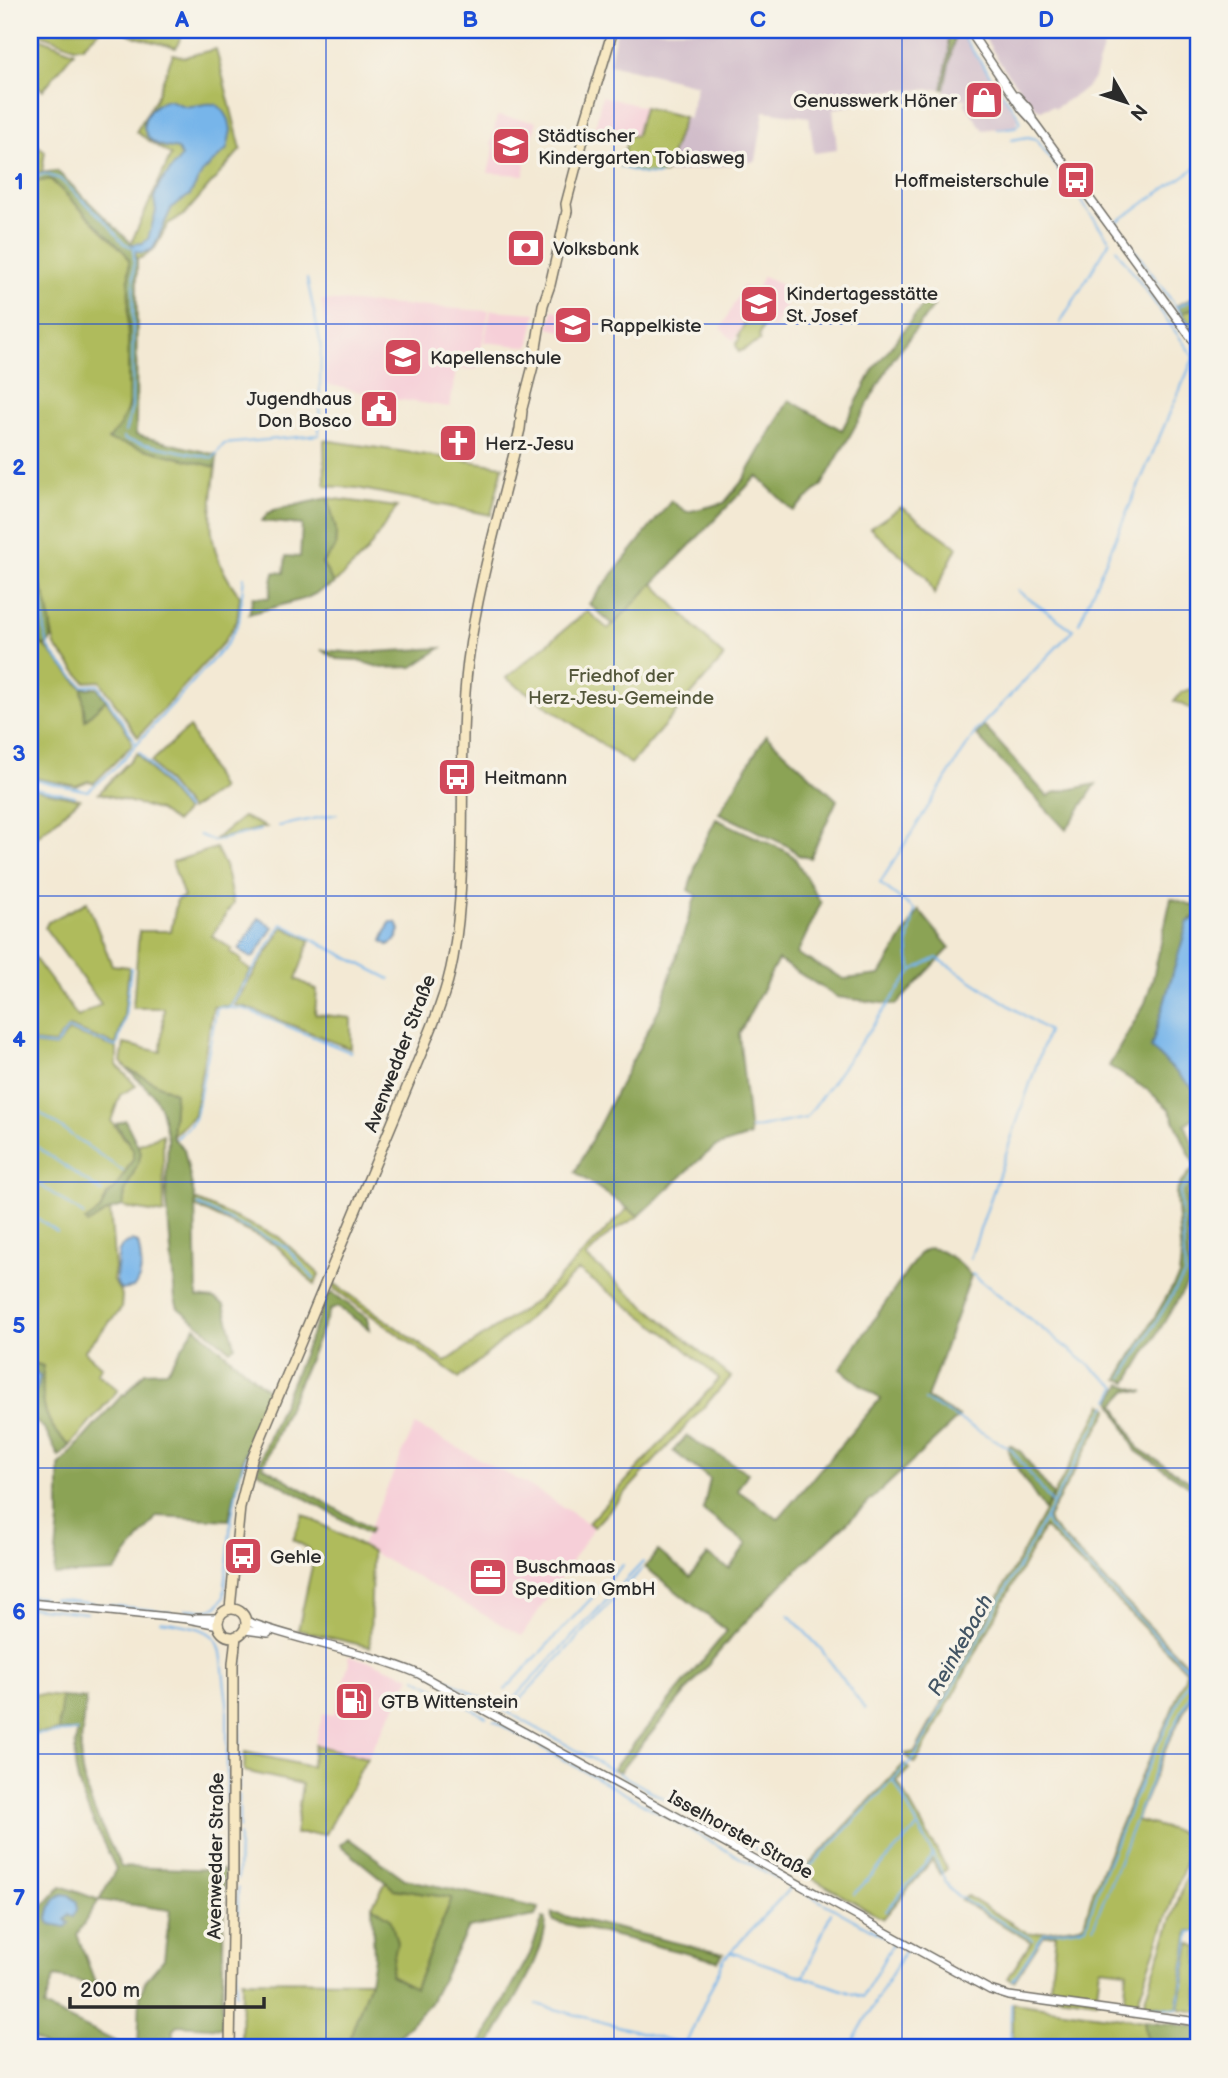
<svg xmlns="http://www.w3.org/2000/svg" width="1228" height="2078" font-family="'Balsamiq Sans',sans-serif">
	<rect width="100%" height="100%" fill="#f7f3e8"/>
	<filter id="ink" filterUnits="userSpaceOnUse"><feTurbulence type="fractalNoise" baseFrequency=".0143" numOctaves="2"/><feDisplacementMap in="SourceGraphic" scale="14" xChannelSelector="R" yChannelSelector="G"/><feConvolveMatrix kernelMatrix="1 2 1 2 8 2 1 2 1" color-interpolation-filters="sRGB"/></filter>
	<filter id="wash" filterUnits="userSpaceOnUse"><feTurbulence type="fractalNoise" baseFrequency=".00686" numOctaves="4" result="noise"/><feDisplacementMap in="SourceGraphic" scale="28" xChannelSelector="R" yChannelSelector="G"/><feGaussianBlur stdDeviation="1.57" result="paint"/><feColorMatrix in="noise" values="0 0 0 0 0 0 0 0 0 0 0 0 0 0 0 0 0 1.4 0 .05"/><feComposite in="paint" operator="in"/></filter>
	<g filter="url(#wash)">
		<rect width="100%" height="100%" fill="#f3e9d4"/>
		<path fill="#f6cfd8" d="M602 96 644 107 635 137 595 128Z
			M497 116 537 121 529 151H526L524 175 488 173 494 148 491 144Z
			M763 276 792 290 774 328 747 316 734 341 721 329 743 286 756 291Z
			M321 300 489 311 477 369H456L450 407 387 398 326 384 327 346Z
			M491 310 536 313 529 347 484 342Z
			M553 310 597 323 593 338 549 328Z
			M415 1425 530 1486 594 1527 522 1636 361 1546Z
			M348 1656 375 1663 411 1677 367 1758 315 1745 323 1713 334 1715 349 1662Z"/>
		<path fill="#d1bdca" d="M617 30H947L949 52 942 89 853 92 854 105 833 109 837 150 814 153 809 117 764 111 756 161 665 174 684 117 689 118 697 85 609 64Z
			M957 30 1018 118 1015 126 983 130 964 103 967 101 965 99 947 94 944 89Z
			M980 30H1109L1093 80 1085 89 1055 108 1053 106 1041 110 1036 108 1006 72Z"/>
		<path fill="#afbb5c" stroke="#6d7344" stroke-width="2" d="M30 30H100L82 47H74Z
			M121 30H184L176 48 136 37Z
			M30 34 74 52 43 90 30 81Z
			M216 49 241 149 185 214 168 224 155 248 143 257 137 259 131 243 171 155 136 132 156 98 173 54 184 57Z
			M644 107 684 117 665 174H645L620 166 629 135 636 136Z
			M30 140 45 151 42 172 30 174Z
			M50 179 126 254 129 260 128 408 120 427 109 440 216 467C208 518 206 553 240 596L237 621 223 643 138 737 100 681 85 682 55 646 41 584 30 575V183Z
			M1198 306V334L1182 313Z
			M748 317 764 325 759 335 760 341 739 352 736 345 740 337 738 336Z
			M324 440 503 466 491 515 357 488 325 486Z
			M328 498 397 507 366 553 334 584 322 563 335 548 336 530Z
			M901 507 957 547 934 594 927 578 870 528Z
			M653 583 724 657 631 764 506 678 587 611 608 629Z
			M38 643 45 646 82 688 85 719 106 700 130 736 132 745 94 783 88 781 76 786 30 777V655Z
			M1194 688 1198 689V701L1193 710 1174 701 1182 692Z
			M189 727 221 789 190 810 151 762Z
			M137 753 186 811 176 822 158 810 99 793Z
			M30 788 80 799 30 843Z
			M243 817 266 827 214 840Z
			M216 848 225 866 233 903 212 936 232 949 230 952 242 960 241 963 251 971 229 1006 213 1007 194 1115 172 1137 175 1093 127 1069 121 1062 124 1044 161 1052 164 1008H133L139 931H171L177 899 184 897 172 862Z
			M87 902 112 965 129 967 124 1016 116 1045 69 1027 55 1044 30 1042V952L78 1017 101 1004 45 928 48 922Z
			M283 927 310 940 296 979 317 990 315 1014 351 1018V1049L246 1007 234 1005Z
			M69 1031 117 1048V1065L136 1086 120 1095 111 1121 133 1149V1159L115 1189 107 1195 100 1211 87 1224 110 1210 115 1268 113 1280 122 1295 121 1309 84 1351 102 1367 97 1373 118 1390 70 1446C41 1421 42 1403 43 1366L30 1362V1044L55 1047Z
			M163 1134 164 1214 126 1208 123 1206C124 1201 124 1194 126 1189 131 1174 144 1160 137 1145Z
			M1198 1177V1242L1190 1235 1186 1193Z
			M195 1200 279 1237 319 1274 315 1285 276 1245 196 1207Z
			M627 1209 639 1216 609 1234 586 1257 731 1377 594 1527 588 1523 719 1379 675 1340 578 1270 526 1321 459 1378 333 1288 335 1284 445 1362 537 1300Z
			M1103 1404 1109 1409 1048 1518 1050 1524 1198 1676V1683L1168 1743 1136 1820 1187 1834 1186 1861 1136 2006 1124 2004 1127 1971 1100 1968 1096 2001 1049 1995 1056 1934 1044 1935 1014 1981 1008 1978 1031 1942 961 1900 967 1896 1029 1934 1080 1926 1084 1924 1094 1889 1140 1778 1169 1717 1185 1677 1186 1670 1044 1527 917 1761 915 1763 905 1754 915 1752Z
			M303 1514 372 1552 370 1647 298 1630 314 1557 308 1548 293 1540Z
			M30 1694 62 1697 58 1731 30 1734Z
			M315 1745 367 1758 326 1834H295L302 1784 244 1771 245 1752 311 1767Z
			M904 1764 909 1769 897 1781 947 1869 940 1874 932 1860 883 1919 796 1869H805Z
			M1196 1860 1198 1861V1931H1189L1177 2009 1145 2004 1146 1995 1191 1863Z
			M386 1882 394 1889 452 1898 415 1988 390 1975 372 1906Z
			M1190 1943 1198 1947V2012L1179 2009Z
			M242 1980 370 1981 346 2048H241Z
			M1013 2003 1144 2021 1148 2048H1013Z"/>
		<path fill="#8ba354" stroke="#5b6740" stroke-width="2" d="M947 30H956L944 89H942L949 52Z
			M57 171 131 243 137 259 136 435 217 455 216 467 108 440 120 426 128 407 129 260 126 254 51 179 30 183V174Z
			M1198 295V306L1182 313 1176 306Z
			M927 300 934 306 893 359 822 485 793 511 757 476 613 625 589 604 671 501 687 512 724 503 744 479 789 400 842 430 873 370Z
			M328 498 336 530 335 548 322 563 334 584 307 598 249 614 253 597 269 598 274 572 284 573 286 556 300 557 302 525 262 521 268 513 274 510Z
			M30 575C50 591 49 615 52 639L45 646 38 643 34 601 30 595Z
			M441 648 413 667 382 668 356 660 337 659 321 650 359 653Z
			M82 688H97L106 700 85 720Z
			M984 726 1048 797 1053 793 1096 784 1066 830 976 735Z
			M766 735 837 800 810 858 798 855 790 847 719 813Z
			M716 819 786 851 794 857 821 903 797 954 844 979 880 975 919 910 950 948 896 1005 837 997 778 960 739 1034 750 1136 715 1147 698 1161 639 1216 575 1172 661 1005 696 895 688 890 702 847Z
			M1171 898 1198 907V917L1192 918 1188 922 1151 1048 1198 1093V1115L1185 1124 1198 1158V1177L1186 1193 1189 1266 1198 1272V1286L1189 1281 1128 1382 1118 1379 1179 1276 1181 1258 1176 1194 1180 1184 1195 1166 1169 1109 1149 1091 1109 1066 1145 1003 1153 978Z
			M127 1069 175 1093 172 1137 184 1149 195 1200 197 1297 214 1299 224 1305 235 1346 230 1350 178 1308 175 1299 166 1192 168 1139 161 1109 153 1094Z
			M125 1120 141 1152 139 1161 125 1191 123 1206 110 1210 87 1224 85 1221 100 1211 107 1195 115 1189 133 1159V1149L116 1124Z
			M929 1248C945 1250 961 1263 971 1276L927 1398 959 1417 781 1585 733 1635 619 1772 613 1769 727 1631 645 1567 658 1551 690 1577 708 1555 729 1569 747 1544 703 1510 710 1479 673 1451 686 1436 748 1473 737 1490 778 1519 880 1399 840 1369 919 1254Z
			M333 1293 367 1318 369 1329 338 1307 330 1310 263 1466 371 1529 368 1534 257 1471 266 1443 328 1295Z
			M195 1327 270 1392 244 1456 229 1520 157 1516 114 1572 54 1575 59 1521V1466L123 1394 125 1395 145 1372 167 1371Z
			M30 1362 43 1366C42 1403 41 1421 70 1446L59 1457 44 1428 30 1418Z
			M1122 1384 1144 1392 1128 1390 1115 1404 1138 1448 1198 1487V1492L1136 1451 1111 1401Z
			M1010 1445 1021 1452 1053 1495 1045 1511 1011 1459 1008 1449Z
			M62 1697 86 1699C84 1723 77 1752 83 1776 90 1808 108 1838 121 1867L224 1870 222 2028 178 2025 173 2030V2037L178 2043 223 2044V2048H138L140 1995 146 1980 164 1959 170 1910 99 1900 77 1934 96 1985 54 1977 44 2007 129 2048H48L30 2037V1955L39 1950 37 1913 61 1886 99 1900 116 1869C102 1838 78 1798 75 1764 74 1753 76 1742 77 1731H58Z
			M348 1838 405 1879 539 1908 535 1916 468 1928 430 2003 402 2033 392 2048H346L370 1981 374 1958 372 1906 390 1918 397 1942 390 1975 415 1988 452 1898 394 1889 340 1845Z
			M552 1913 723 1954 718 1961 553 1921Z
			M543 1918 546 1919C545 1958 509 2009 490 2045L488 2048H478L530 1954Z
			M1144 2021 1198 2027V2048H1148Z"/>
		<path fill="#77b5ea" stroke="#51708a" stroke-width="2" d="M169 100C174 102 180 105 185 106 205 108 216 93 229 120L231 130 227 149 202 173 190 195 172 207 153 249C147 252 142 254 135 251L132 244 143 243 148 239 156 211 154 198 159 185 181 157 178 149C168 147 158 147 151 140 134 125 151 102 169 100Z
			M1198 917V1093L1151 1048 1188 922Z
			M259 918 273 927 254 957 251 958 239 949Z
			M390 922 397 923 400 930 396 940 388 945 382 941Z
			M133 1241 138 1243C141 1256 144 1278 133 1288L121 1290C114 1281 116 1278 117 1268 119 1255 115 1245 133 1241Z
			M31 1368 40 1377 35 1394 30 1398Z
			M63 1894 69 1895 77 1902V1910L73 1917 69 1914 65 1920 69 1923 66 1927 51 1924 48 1920C49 1910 52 1898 63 1894Z"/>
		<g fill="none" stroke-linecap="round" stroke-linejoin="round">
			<path stroke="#77b5ea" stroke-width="2" d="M958 30 1019 117 1020 122 1015 127 997 129
				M235 36 238 30
				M1011 140 1028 137 1036 139 1110 241 1060 323
				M1198 166 1115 223 1198 337
				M620 167 645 174 660 175
				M30 178 45 174 60 179 108 224 123 243 134 248 132 408 125 432
				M1116 249 1198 363
				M1177 307 1198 297
				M124 437 125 440 213 458 224 444 319 435 321 345 307 279
				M30 583C51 600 39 626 49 647 54 659 74 676 83 686L98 685 134 739 135 745
				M1018 591 1073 630
				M1079 623 1194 357
				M139 752 186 809
				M30 779 88 791 113 770 226 645 239 622 244 577
				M30 787 75 796
				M279 826 337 814
				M199 835 214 841 261 830
				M912 970C905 948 910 931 915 910L880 883 976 731 1074 629
				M229 1008 282 924 390 979
				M30 1043 55 1046 68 1029 117 1047 125 1017 131 968
				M30 1106 123 1171
				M751 1129 806 1118 913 970 937 958 1048 1031 970 1259
				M176 1138 190 1125 196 1115 217 1007 245 1009 350 1052
				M30 1142 102 1192
				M30 1178 84 1215
				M198 1205 286 1247 314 1279
				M30 1213 57 1232
				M972 1274 1117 1387 1110 1400
				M1123 1377 1185 1274 1180 1192 1198 1168
				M925 1400 1011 1449 1052 1503
				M30 1596 43 1598
				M53 1599 170 1612
				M30 1607 87 1613
				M186 1609C201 1610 215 1613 224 1598L231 1521 239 1477 253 1436
				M789 1615 820 1648 865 1709
				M160 1621C233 1631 217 1639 227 1702V1871
				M430 1670 496 1706
				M241 1678V1650
				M416 1678 486 1717
				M505 1690 623 1565
				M513 1699 643 1562
				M519 1700 642 1569
				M504 1710 612 1770
				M240 1714 241 1686
				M494 1721 791 1886
				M30 1735 77 1731
				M239 1746 240 1720
				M239 1762V1754
				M618 1773 795 1871 806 1870
				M239 1788V1769
				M239 1828V1795
				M933 1855 949 1888 959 1897 1033 1940
				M803 1874 914 1758 1107 1405
				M238 1879 239 1835
				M793 1886 906 1949 849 2048
				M854 1894 918 1827
				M30 1909 39 1916
				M886 1911 933 1855 894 1781
				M1093 1927 1166 1743 1198 1679
				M730 1952 863 1997 893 1943
				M804 1976 831 1913
				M1013 1980 1044 1933 1086 1927 1102 1877 1143 1777 1191 1675 1190 1671 1048 1526 1045 1517
				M236 1994 238 1888
				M536 2004 684 2044
				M1146 2006 1178 2009 1190 1932H1198
				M684 2048 724 1959 790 1888
				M1010 2048 1011 2003"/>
		</g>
	</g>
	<g filter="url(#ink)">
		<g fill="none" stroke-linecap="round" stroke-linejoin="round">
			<g stroke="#716e66" stroke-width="10">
				<path id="tertiary" d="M969 30 1022 109 1034 122 1198 347
					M1017 96 1028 108 1032 118
					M30 1603 188 1619 219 1625
					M196 1618H219
					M246 1621C303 1643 363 1650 419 1674L990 1990 1009 1996 1198 2022
					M245 1630 268 1633"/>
			</g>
			<g stroke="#716e66" stroke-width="12">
				<path id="secondary" d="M520 416 533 366 543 305 550 285 567 211 566 204 584 136V126L613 30
					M230 1609 240 1507 252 1459 413 1073C428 1036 446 998 453 958 470 860 456 760 468 661 478 583 502 505 520 429L522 411
					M218 1623a14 14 0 1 1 28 0a14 14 0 1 1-28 0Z
					M230 2048 233 1875V1664L236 1636"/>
			</g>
			<use href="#tertiary" stroke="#fff" stroke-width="7"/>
			<use href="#secondary" stroke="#f7e8c3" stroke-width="9"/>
		</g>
	</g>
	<path fill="none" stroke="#1d4ed8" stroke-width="2" stroke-opacity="0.55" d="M326 30V2048M614 30V2048M902 30V2048M30 324H1198M30 610H1198M30 896H1198M30 1182H1198M30 1468H1198M30 1754H1198"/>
	<defs>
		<g id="shop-square" transform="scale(2.0125)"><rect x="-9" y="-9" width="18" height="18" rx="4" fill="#d1495b" stroke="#f7f3e8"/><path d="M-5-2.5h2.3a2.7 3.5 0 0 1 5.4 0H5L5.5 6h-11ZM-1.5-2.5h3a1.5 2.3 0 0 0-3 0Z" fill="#fff"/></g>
		<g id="school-square" transform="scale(2.0125)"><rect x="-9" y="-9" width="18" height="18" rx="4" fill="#d1495b" stroke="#f7f3e8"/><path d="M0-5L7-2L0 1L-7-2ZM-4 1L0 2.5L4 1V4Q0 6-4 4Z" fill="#fff"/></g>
		<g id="bus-square" transform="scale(2.0125)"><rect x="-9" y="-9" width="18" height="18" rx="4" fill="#d1495b" stroke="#f7f3e8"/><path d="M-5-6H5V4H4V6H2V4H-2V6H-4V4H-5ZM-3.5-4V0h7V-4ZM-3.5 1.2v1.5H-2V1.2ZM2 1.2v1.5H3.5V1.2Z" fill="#fff"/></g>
		<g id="bank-square" transform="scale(2.0125)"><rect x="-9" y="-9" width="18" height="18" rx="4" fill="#d1495b" stroke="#f7f3e8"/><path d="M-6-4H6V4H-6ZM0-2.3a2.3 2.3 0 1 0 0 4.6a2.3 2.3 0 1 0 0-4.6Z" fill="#fff"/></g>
		<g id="civic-square" transform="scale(2.0125)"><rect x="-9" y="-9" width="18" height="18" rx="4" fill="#d1495b" stroke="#f7f3e8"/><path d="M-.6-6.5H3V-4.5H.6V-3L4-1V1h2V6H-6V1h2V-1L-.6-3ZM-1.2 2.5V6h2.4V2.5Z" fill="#fff"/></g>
		<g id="church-square" transform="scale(2.0125)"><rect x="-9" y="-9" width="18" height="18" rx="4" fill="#d1495b" stroke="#f7f3e8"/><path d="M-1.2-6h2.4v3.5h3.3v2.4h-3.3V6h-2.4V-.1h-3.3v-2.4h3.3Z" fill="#fff"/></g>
		<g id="office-square" transform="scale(2.0125)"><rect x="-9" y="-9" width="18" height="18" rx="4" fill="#d1495b" stroke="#f7f3e8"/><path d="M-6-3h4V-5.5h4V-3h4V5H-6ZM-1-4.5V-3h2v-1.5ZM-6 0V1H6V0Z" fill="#fff"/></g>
		<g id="fuel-square" transform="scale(2.0125)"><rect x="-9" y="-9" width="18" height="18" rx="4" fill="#d1495b" stroke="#f7f3e8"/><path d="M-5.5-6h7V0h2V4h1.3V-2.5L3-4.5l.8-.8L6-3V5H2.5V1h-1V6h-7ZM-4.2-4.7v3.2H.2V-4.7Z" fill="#fff"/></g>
	</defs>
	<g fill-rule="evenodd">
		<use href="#shop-square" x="984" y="100"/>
		<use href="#school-square" x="511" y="146"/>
		<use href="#bus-square" x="1076" y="180"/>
		<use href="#bank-square" x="526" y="248"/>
		<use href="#school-square" x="759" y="304"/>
		<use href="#school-square" x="573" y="325"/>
		<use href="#school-square" x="403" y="357"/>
		<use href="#civic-square" x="379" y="409"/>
		<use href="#church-square" x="458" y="443"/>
		<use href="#bus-square" x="457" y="777"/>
		<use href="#bus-square" x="243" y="1556"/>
		<use href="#office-square" x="488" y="1577"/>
		<use href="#fuel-square" x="354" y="1701"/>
	</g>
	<g text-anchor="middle" stroke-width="7" stroke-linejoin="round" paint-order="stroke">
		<g font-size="19" fill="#2b2b2b" stroke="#f7f3e8" text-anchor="start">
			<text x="957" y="107" text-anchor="end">Genusswerk Höner</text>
			<text x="538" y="142">Städtischer<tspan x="538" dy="22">Kindergarten Tobiasweg</tspan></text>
			<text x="1049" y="187" text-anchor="end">Hoffmeisterschule</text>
			<text x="553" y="255">Volksbank</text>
			<text x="786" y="300">Kindertagesstätte<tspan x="786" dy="22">St. Josef</tspan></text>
			<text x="600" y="332">Rappelkiste</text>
			<text x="430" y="364">Kapellenschule</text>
			<text x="352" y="405" text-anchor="end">Jugendhaus<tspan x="352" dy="22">Don Bosco</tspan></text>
			<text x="485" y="450">Herz-Jesu</text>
			<text x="484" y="784">Heitmann</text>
			<text x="270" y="1563">Gehle</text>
			<text x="515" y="1573">Buschmaas<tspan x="515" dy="22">Spedition GmbH</tspan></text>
			<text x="381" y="1708">GTB Wittenstein</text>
		</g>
		<g font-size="19" fill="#53563a" stroke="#f7f3e8">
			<text x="621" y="682">Friedhof der<tspan x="621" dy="22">Herz-Jesu-Gemeinde</tspan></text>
		</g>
		<g font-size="19" fill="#2b2b2b" stroke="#f7f3e8">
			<text transform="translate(399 1053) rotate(-69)" y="7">Avenwedder Straße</text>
			<text transform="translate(741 1834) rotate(29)" y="7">Isselhorster Straße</text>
			<text transform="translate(215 1856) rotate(-89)" y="7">Avenwedder Straße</text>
		</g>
		<g font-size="21" font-style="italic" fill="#425464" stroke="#f7f3e8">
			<text transform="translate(960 1645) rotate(-61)" y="7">Reinkebach</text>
		</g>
	</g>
	<rect width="1228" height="2078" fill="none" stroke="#f7f3e8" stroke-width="77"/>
	<g transform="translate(1126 102) rotate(129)" stroke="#f7f3e8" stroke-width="5" paint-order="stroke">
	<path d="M0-5L12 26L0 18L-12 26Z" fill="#2b2b2b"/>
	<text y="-10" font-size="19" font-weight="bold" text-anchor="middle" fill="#2b2b2b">N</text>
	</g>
	<path d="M70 1997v10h194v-10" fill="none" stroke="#2b2b2b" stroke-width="3.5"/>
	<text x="80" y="1997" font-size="21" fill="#2b2b2b" stroke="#f7f3e8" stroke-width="5" paint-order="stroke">200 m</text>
	<rect x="38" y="38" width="1152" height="2001" fill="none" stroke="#1d4ed8" stroke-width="2.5"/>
	<g font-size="23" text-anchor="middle" font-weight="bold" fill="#1d4ed8">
		<text x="182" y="27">A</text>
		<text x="470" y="27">B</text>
		<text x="758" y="27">C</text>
		<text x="1046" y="27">D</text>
		<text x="19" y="189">1</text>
		<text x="19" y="475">2</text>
		<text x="19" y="761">3</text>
		<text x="19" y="1047">4</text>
		<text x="19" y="1333">5</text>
		<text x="19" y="1619">6</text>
		<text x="19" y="1905">7</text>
	</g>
</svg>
